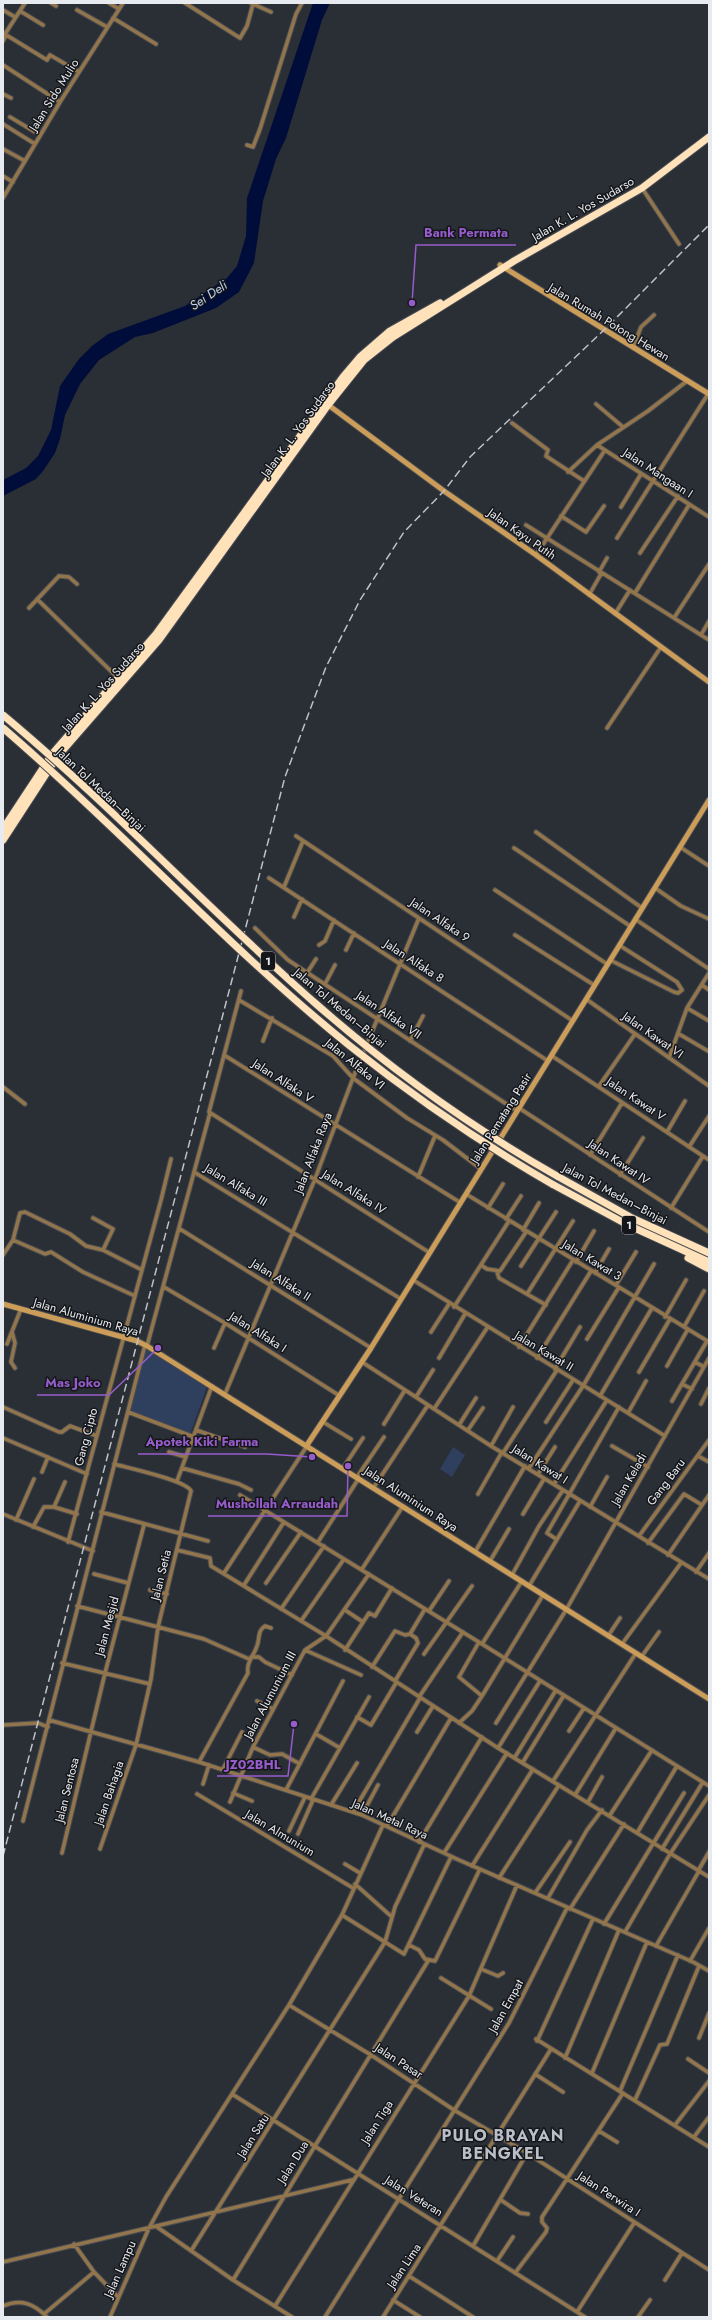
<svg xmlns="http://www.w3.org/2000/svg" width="712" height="2320" font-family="Jost,sans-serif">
	<rect width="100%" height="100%" fill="#2a2e35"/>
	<path fill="#2f405f" d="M145 1349 207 1387 190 1434 130 1410Z
		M453 1447 465 1455 452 1477 440 1469Z"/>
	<path fill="#000d3b" d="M313 3H330L322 20 286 138 276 159 263 201 254 263 239 292 216 308 153 333 135 337 99 360 80 384 65 415 60 439 55 453 43 471 36 479 3 496V480L26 468 38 456 51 430 60 386 79 359 92 346 108 334 185 306 227 278 237 266 246 236 247 198Z"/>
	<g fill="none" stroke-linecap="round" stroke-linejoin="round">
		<g stroke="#484c53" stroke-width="5.5">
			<path id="street" d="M51 3 56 6
				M109 3 119 9
				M185 3 240 38 247 26 253 4 251 3
				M253 4 271 12
				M3 10 15 17
				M77 10 107 27
				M20 11 43 25
				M113 18 156 44
				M3 33 47 60 50 55 79 72
				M5 34 25 3
				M3 41 6 35
				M3 65 60 102
				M3 94 11 98
				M10 117 40 135
				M3 124 35 144
				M247 145 253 147 260 129 296 14 302 3
				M3 149 25 161
				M3 176 13 182
				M642 188 679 244
				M3 198 60 102 123 3
				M633 348 641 327 654 315
				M596 404 623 427
				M512 423 548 450 546 456 584 481
				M597 445 709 517
				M568 472 597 445 648 411 687 381
				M621 507 641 474
				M561 516 586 532 604 506
				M526 525 709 640
				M617 538 708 394
				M640 553 678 496
				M536 555 605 450
				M599 572 607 558
				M635 593 689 505
				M589 595 601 574
				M37 599 118 678
				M29 608 59 576 69 577 77 584
				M615 614 630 590
				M674 618 709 564
				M701 635 709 621
				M607 728 661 647
				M536 832 642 908
				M296 836 573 1021
				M680 847 709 866
				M514 848 630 926
				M269 878 548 1061
				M284 887 303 841
				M655 888 681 906 709 919
				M495 890 607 964
				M294 917 302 899
				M635 919 709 969
				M255 928 288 960 517 1111
				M515 935 594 985
				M319 945 325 941 334 920
				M346 950 354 933
				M610 960 674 992 678 993 682 990 677 982 619 945
				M307 973 316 959
				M325 984 335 965
				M702 985 709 990
				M241 991 209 1112 430 1253
				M586 999 709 1086
				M239 1000 333 1056 353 1078 407 1118 443 1140 481 1169
				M687 1008 709 1021
				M679 1034 708 1051
				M263 1041 272 1018
				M410 1041 423 1016
				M224 1055 461 1203
				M552 1056 709 1160
				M669 1058 687 1008 709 973
				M599 1086 635 1034
				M3 1087 25 1104
				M519 1108 709 1232
				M667 1132 685 1101
				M689 1147 709 1116
				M590 1155 622 1103
				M194 1172 401 1299
				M620 1175 643 1138
				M418 1177 435 1136
				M466 1194 709 1342
				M488 1208 503 1184
				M671 1208 703 1156
				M93 1218 113 1229 103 1250
				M506 1219 521 1196
				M180 1229 371 1348
				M523 1230 539 1203
				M3 1255 13 1240
				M576 1262 594 1231
				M481 1265 487 1269 500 1271 526 1232
				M521 1266 556 1212
				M497 1272 499 1278 546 1305
				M595 1273 609 1249
				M413 1280 665 1436
				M616 1285 636 1252
				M164 1287 225 1323 340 1396
				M527 1294 573 1221
				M135 1296 83 1272 51 1252 45 1254 13 1240 20 1213 25 1212 70 1234 86 1246 103 1250 142 1270
				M454 1307 509 1221
				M665 1317 686 1280
				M684 1327 704 1291
				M12 1332 15 1343 11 1362 15 1368
				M431 1332 449 1304
				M587 1339 619 1287
				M7 1344 21 1309
				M147 1346 210 1113
				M519 1347 573 1260
				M214 1348 225 1323
				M439 1358 465 1314
				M537 1358 591 1271
				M362 1362 491 1446 709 1579
				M695 1362 704 1367
				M667 1366 688 1329
				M555 1369 580 1327
				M639 1372 670 1319
				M682 1384 692 1389
				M225 1394 315 1179 353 1078 419 918
				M600 1396 652 1308
				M416 1397 433 1370
				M672 1401 707 1341
				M701 1404 709 1388
				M3 1407 59 1432H62L70 1426 97 1436
				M434 1409 487 1328
				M128 1412 194 1437
				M628 1413 646 1381
				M323 1422 351 1439
				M546 1422 573 1380
				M384 1424 405 1390
				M459 1425 476 1398
				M196 1430 245 1447
				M468 1430 483 1408
				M3 1438 87 1474
				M491 1446 513 1407
				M612 1446 648 1467
				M169 1452 186 1457
				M503 1453 557 1370
				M698 1456 709 1462
				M182 1468 239 1484 251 1490
				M343 1468 363 1438
				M529 1468 583 1386 654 1264
				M42 1472 48 1457
				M538 1474 555 1447
				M357 1477 384 1437
				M177 1481 212 1386
				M554 1484 607 1400
				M374 1487 428 1405
				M478 1494 502 1452
				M240 1495 482 1644 709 1786
				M54 1507 77 1514
				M590 1507 607 1477
				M101 1512 208 1541
				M3 1514 93 1551
				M523 1514 544 1479
				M16 1520 34 1479
				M33 1527 44 1507H54L65 1482
				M639 1536 709 1440
				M556 1539 547 1533 619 1407
				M68 1542 161 1200 171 1159
				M318 1542 359 1478
				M648 1543 684 1494 702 1505
				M177 1550 210 1558 211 1566 326 1636 498 1748 709 1877
				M475 1552 525 1466
				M668 1555 709 1495
				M490 1561 509 1529
				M362 1569 403 1506
				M696 1572 709 1553
				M224 1573 307 1446
				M94 1574 128 1583
				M512 1575 539 1526 563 1490
				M266 1583 301 1532
				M244 1585 284 1522
				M529 1586 580 1501
				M150 1590 167 1594
				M77 1606 204 1639 249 1659
				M281 1609 324 1546
				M345 1610 363 1622
				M429 1611 449 1581
				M301 1621 344 1559
				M608 1636 620 1618
				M479 1642 459 1677 482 1696
				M482 1644 522 1581
				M622 1644 681 1563
				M305 1650 361 1675
				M345 1650 369 1613 375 1616 392 1588
				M424 1654 472 1586
				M642 1656 659 1632
				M251 1657H259L265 1662 292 1675
				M62 1663 150 1684
				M372 1667 395 1631 405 1635 410 1634 425 1609
				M395 1681 418 1643 416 1638 410 1634
				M419 1697 463 1632
				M257 1701 273 1709
				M357 1717 371 1725 396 1683
				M49 1720 199 1762 362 1815 459 1860 693 1962 709 1971
				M459 1723 472 1711 482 1696 543 1595
				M496 1723 566 1610 709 1358
				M3 1725 38 1723 48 1727
				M569 1731 584 1708
				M417 1732 433 1706
				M316 1734 340 1748
				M253 1747 270 1755 282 1754 300 1764
				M498 1748 540 1681
				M515 1757 556 1690
				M199 1762 248 1673C246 1662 254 1656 257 1646 260 1639 257 1631 265 1626L271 1628
				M523 1762 564 1695
				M223 1769 242 1732
				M553 1781 636 1653
				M203 1784 209 1765
				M286 1790 343 1681
				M233 1793 252 1801
				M197 1794 353 1888
				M575 1795 616 1728
				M311 1799 369 1697
				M230 1802 253 1747 305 1650 326 1636 369 1574
				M588 1802 602 1777
				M331 1805 357 1763
				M353 1812 420 1698
				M362 1815 378 1785
				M610 1815 652 1750
				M23 1821 145 1345
				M387 1826 451 1718
				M289 1831 305 1797
				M637 1833 677 1766
				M298 1834 313 1800
				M419 1842 482 1737
				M100 1849 136 1745 151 1679 158 1627 191 1491C186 1480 128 1468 114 1464
				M662 1849 703 1782
				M62 1853 105 1673 144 1525
				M444 1853 507 1753
				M345 1864 360 1873
				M472 1866 533 1769
				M698 1871 709 1852
				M499 1878 559 1785
				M355 1884 392 1917
				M535 1893 570 1842
				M548 1898 587 1830 602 1810
				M570 1909 624 1824
				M342 1915 404 1954 451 1857
				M604 1924 684 1793
				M625 1932 670 1854 709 1795
				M409 1945 419 1950 425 1959 435 1961 480 1869
				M656 1946 699 1871
				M690 1961 709 1928
				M481 1969 498 1976 503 1973
				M441 1978 491 2009
				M289 2005 371 2055 454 2110 527 2153 709 2270
				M699 2038 709 2013
				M536 2039 709 2147
				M537 2041 593 1919
				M565 2058 619 1930
				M688 2059 709 2073
				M592 2073 647 1942
				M535 2074 563 2092
				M620 2091 678 1955
				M232 2094 585 2317
				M635 2100 660 2045 667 2044 699 1966
				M675 2125 709 2081
				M599 2131 617 2142
				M694 2137 709 2117
				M501 2200 520 2213 528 2214
				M157 2227 233 2280 292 2317
				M74 2244 94 2272 118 2297
				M473 2246 527 2153
				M191 2251 385 1942 395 1907 424 1845
				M497 2261 513 2237
				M3 2262 352 2180
				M515 2273 546 2232 547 2228 542 2222V2217L623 2093
				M409 2276 473 2317
				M233 2280 428 1961
				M665 2280 682 2253
				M393 2300 420 2317
				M3 2306C21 2298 34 2304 47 2317
				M275 2306 469 1996 517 1885
				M577 2312 634 2223
				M44 2314 94 2272
				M110 2317 149 2228 166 2197 289 2005 342 1915 383 1825
				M325 2317 509 2023 567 1908
				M383 2317 551 2049
				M638 2317 650 2300"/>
		</g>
		<g stroke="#484c53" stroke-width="7">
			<path id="secondary" d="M500 265 709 394
				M327 404 444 491 536 555 709 682
				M3 1304 137 1341 147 1346 709 1699
				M307 1445 371 1348 709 800"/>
		</g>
		<g stroke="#484c53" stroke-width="9">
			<path id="highway" d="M3 829 53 753 156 634 343 377 360 357 390 331 440 303
				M3 840 57 757 159 640 328 405 364 360 393 337 514 261 642 188 709 137
				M557 1176 632 1218 709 1253
				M552 1184 628 1225 709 1262
				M688 1258 709 1269"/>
		</g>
		<use href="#street" stroke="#93754c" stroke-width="3.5"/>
		<use href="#secondary" stroke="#cc9d58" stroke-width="5"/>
		<use href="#highway" stroke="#ffe1ba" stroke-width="7"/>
		<path stroke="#bfc2c8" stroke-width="1.5" stroke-dasharray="8 4" stroke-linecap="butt" d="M3 1856 285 777 326 667 360 600 404 532 444 491 470 457 604 330 709 225"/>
		<g stroke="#484c53" stroke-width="9" stroke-linecap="butt">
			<path id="highway-bridge" d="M3 715C112 806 209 910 315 1003 389 1068 471 1127 557 1176
				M3 728C122 830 228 948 350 1046 414 1097 481 1143 552 1184"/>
		</g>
		<use href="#highway-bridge" stroke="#ffe1ba" stroke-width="7"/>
	</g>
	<g text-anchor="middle" stroke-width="3" stroke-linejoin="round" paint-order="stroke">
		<g fill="#141619" stroke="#a8aaaf" stroke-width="1">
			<rect x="261" y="952" width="14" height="18" rx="3"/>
			<rect x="622" y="1216" width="14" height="18" rx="3"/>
		</g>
		<g font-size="11" font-weight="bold" fill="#e7eaef">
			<text x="268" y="965">1</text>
			<text x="629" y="1229">1</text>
		</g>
		<g font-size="12" fill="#e7eaef" stroke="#141619">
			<text transform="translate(54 95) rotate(-58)" y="4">Jalan Sido Mulio</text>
			<text transform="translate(583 209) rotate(-30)" y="4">Jalan K. L. Yos Sudarso</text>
			<text transform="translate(609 322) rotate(31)" y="4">Jalan Rumah Potong Hewan</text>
			<text transform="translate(298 429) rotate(-54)" y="4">Jalan K. L. Yos Sudarso</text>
			<text transform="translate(658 473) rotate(33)" y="4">Jalan Mangaan I</text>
			<text transform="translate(522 534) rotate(35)" y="4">Jalan Kayu Putih</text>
			<text transform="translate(103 687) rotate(-48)" y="4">Jalan K. L. Yos Sudarso</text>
			<text transform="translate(101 790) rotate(43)" y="4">Jalan Tol Medan–Binjai</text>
			<text transform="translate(440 920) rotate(34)" y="4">Jalan Alfaka 9</text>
			<text transform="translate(414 961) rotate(33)" y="4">Jalan Alfaka 8</text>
			<text transform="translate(340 1008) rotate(40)" y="4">Jalan Tol Medan–Binjai</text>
			<text transform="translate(389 1015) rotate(34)" y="4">Jalan Alfaka VII</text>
			<text transform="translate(653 1035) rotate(35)" y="4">Jalan Kawat VI</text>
			<text transform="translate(355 1064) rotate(39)" y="4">Jalan Alfaka VI</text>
			<text transform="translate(283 1081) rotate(33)" y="4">Jalan Alfaka V</text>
			<text transform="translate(636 1099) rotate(34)" y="4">Jalan Kawat V</text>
			<text transform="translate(501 1118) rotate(-58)" y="4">Jalan Pematang Pasir</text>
			<text transform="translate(313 1153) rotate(-69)" y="4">Jalan Alfaka Raya</text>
			<text transform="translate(619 1162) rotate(34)" y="4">Jalan Kawat IV</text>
			<text transform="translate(236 1185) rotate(31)" y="4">Jalan Alfaka III</text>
			<text transform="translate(354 1192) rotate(32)" y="4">Jalan Alfaka IV</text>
			<text transform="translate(615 1194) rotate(28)" y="4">Jalan Tol Medan–Binjai</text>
			<text transform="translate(592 1260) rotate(31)" y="4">Jalan Kawat 3</text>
			<text transform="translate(281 1280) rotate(32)" y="4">Jalan Alfaka II</text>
			<text transform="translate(86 1317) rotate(16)" y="4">Jalan Aluminium Raya</text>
			<text transform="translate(258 1332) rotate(32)" y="4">Jalan Alfaka I</text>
			<text transform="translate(544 1351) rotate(31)" y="4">Jalan Kawat II</text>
			<text transform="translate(86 1437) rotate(-75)" y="4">Gang Cipto</text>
			<text transform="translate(540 1464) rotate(32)" y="4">Jalan Kawat I</text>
			<text transform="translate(629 1479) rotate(-60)" y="4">Jalan Keladi</text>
			<text transform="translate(666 1482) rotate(-53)" y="4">Gang Baru</text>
			<text transform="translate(411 1499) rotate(33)" y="4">Jalan Aluminium Raya</text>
			<text transform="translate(161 1575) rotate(-76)" y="4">Jalan Setia</text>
			<text transform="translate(107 1626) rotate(-75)" y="4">Jalan Mesjid</text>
			<text transform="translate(270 1695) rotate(-62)" y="4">Jalan Alumunium III</text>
			<text transform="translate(67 1790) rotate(-76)" y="4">Jalan Sentosa</text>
			<text transform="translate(109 1793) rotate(-71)" y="4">Jalan Bahagia</text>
			<text transform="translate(390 1819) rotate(24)" y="4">Jalan Metal Raya</text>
			<text transform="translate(280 1833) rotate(31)" y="4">Jalan Almunium</text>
			<text transform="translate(506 2006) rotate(-61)" y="4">Jalan Empat</text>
			<text transform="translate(399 2061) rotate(33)" y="4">Jalan Pasar</text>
			<text transform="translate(377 2122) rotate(-58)" y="4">Jalan Tiga</text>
			<text transform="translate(253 2136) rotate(-58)" y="4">Jalan Satu</text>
			<text transform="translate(293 2162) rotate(-58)" y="4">Jalan Dua</text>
			<text transform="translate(609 2194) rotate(33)" y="4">Jalan Perwira I</text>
			<text transform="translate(414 2196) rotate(32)" y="4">Jalan Veteran</text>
			<text transform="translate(404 2266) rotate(-56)" y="4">Jalan Lima</text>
			<text transform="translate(120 2269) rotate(-66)" y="4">Jalan Lampu</text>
		</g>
		<g font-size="13" font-style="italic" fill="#bed0f0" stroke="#141619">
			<text transform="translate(208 295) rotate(-34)" y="5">Sei Deli</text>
		</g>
		<g font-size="16" font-weight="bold" letter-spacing="1" fill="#b9bec8" stroke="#141619">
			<text x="503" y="2141">PULO BRAYAN<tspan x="503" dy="18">BENGKEL</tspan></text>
		</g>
	</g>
	<path fill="none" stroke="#965ccb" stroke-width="1.5" d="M412 303L416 245H516M158 1348L109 1395H37M312 1457L267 1454H138M348 1466L347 1516H208M294 1724L288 1776H217"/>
	<g fill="#965ccb" stroke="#141619" stroke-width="1.5">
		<circle cx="412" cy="303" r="4"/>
		<circle cx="158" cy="1348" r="4"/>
		<circle cx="312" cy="1457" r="4"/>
		<circle cx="348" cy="1466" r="4"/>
		<circle cx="294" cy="1724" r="4"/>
	</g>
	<g font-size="13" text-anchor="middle" font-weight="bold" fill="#965ccb" stroke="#141619" stroke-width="3" stroke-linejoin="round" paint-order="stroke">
		<text x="466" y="237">Bank Permata</text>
		<text x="73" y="1387">Mas Joko</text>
		<text x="202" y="1446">Apotek Kiki Farma</text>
		<text x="277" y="1508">Mushollah Arraudah</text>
		<text x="253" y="1769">JZ02BHL</text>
	</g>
	<rect width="712" height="2320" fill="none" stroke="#e7eaef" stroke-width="8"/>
</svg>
